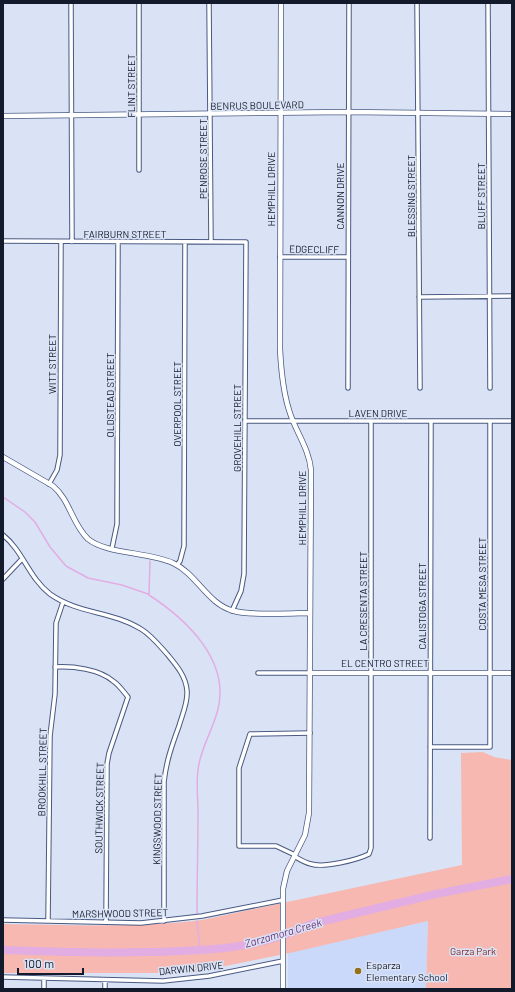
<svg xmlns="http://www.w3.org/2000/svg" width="515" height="992" font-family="Barlow,sans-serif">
	<rect width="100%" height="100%" fill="#dae3f6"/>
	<path fill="#cad8f9" d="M428 921 426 989H288V953Z"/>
	<path fill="#f6b8b0" d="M483 752 494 757 512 760V989H426L428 921 294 952 191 973H3V924C70 925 136 928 202 920L462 865 461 753Z"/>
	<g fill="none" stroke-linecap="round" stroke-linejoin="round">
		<path stroke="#e2ade2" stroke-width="1.5" d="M3 497 25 512 35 522 50 547 66 566 88 578 122 585 148 594
			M150 561 149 595C186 619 230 660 218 709 213 730 200 749 198 770 196 784 198 799 198 812 198 846 197 879 197 913
			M197 921 200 951"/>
		<path stroke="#e2ade2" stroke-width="8" d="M3 950C52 952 101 953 150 952 205 951 261 949 311 924L436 894 512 879"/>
		<g stroke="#495a82" stroke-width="5.5">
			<path id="street" d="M71 3 72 242
				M139 3V170
				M209 3 211 242
				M417 3 420 388
				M488 3 490 388
				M3 241 246 242 244 574 241 591 232 611
				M280 257H348
				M419 297 512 296
				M348 388 349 3
				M245 421H512
				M49 484 57 470 60 455 61 242
				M3 535C23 551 29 578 50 594 78 614 112 611 141 629 151 635 159 645 167 654 176 665 186 676 187 691 188 703 182 715 179 726 172 745 166 762 164 782V921
				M112 548 117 524 118 242
				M177 565 180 561 184 546 185 242
				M3 579 21 560
				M55 667C73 666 99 669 113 681 119 685 123 691 128 697L109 753 107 764 106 922
				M258 673H310
				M430 747H490V421
				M430 838 431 421
				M295 855 276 846H239V768L250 734 310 733
				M294 856C299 859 305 863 311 864 324 868 357 860 369 854L371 848V421
				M3 920 141 923 202 916 283 900
				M48 921 50 736 55 694 56 623 63 602
				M3 977 163 981 209 976 283 961
				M44 989V979
				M105 989V980"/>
		</g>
		<g stroke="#495a82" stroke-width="6">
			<path id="secondary" d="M281 3 280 349C281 369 283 391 289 410 295 431 309 448 311 470L309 813 305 835 287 871 283 889V989
				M3 116 348 112 512 114
				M3 457 53 486C70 500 72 524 88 539 106 554 149 552 173 563 197 574 208 605 234 611 252 616 290 613 310 613
				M310 673H512"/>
		</g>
		<use href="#street" stroke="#fff" stroke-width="3.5"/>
		<use href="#secondary" stroke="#fff" stroke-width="4.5"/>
	</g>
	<circle fill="#937219" stroke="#dae3f6" stroke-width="1.5" cx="358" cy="971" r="4"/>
	<g text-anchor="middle" stroke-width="3" stroke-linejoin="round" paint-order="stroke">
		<g font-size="10" fill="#131a2b" stroke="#dae3f6">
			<text transform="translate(131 86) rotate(-90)" y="4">FLINT STREET</text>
			<text transform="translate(257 105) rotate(-1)" y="4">BENRUS BOULEVARD</text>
			<text transform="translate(203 159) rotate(-90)" y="4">PENROSE STREET</text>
			<text transform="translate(271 189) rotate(-90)" y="4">HEMPHILL DRIVE</text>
			<text transform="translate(340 196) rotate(-90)" y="4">CANNON DRIVE</text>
			<text transform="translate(411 196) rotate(-90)" y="4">BLESSING STREET</text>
			<text transform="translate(481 196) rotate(-90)" y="4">BLUFF STREET</text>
			<text x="125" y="238">FAIRBURN STREET</text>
			<text transform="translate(314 249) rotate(1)" y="4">EDGECLIFF</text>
			<text transform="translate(52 364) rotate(-90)" y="4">WITT STREET</text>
			<text transform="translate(110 395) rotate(-90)" y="4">OLDSTEAD STREET</text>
			<text transform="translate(177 404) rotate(-90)" y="4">OVERPOOL STREET</text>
			<text x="378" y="417">LAVEN DRIVE</text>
			<text transform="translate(237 428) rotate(-90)" y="4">GROVEHILL STREET</text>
			<text transform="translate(302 508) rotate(-90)" y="4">HEMPHILL DRIVE</text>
			<text transform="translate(482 584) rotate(-90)" y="4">COSTA MESA STREET</text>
			<text transform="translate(363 601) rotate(-90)" y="4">LA CRESENTA STREET</text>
			<text transform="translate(422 606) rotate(-90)" y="4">CALISTOGA STREET</text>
			<text x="385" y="667">EL CENTRO STREET</text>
			<text transform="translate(42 772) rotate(-89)" y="4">BROOKHILL STREET</text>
			<text transform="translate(99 808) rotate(-89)" y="4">SOUTHWICK STREET</text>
			<text transform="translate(157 819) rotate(-89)" y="4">KINGSWOOD STREET</text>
			<text transform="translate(120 913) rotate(-1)" y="4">MARSHWOOD STREET</text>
			<text transform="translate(191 968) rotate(-6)" y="4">DARWIN DRIVE</text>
		</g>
		<g font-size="10" fill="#802824" stroke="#dae3f6">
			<text x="473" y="955">Garza Park</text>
		</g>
		<g font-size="10" fill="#131a2b" stroke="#dae3f6" text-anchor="start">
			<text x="366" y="969">Esparza<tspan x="366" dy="12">Elementary School</tspan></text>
		</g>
		<g font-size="11" font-style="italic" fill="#703272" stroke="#dae3f6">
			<text transform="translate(283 933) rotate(-16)" y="4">Zarzamora Creek</text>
		</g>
	</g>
	<rect width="515" height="992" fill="none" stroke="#131a2b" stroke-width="8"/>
	<path d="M18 968v6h65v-6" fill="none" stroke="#131a2b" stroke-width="2"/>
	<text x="24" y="968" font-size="12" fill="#131a2b" stroke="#dae3f6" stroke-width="3" paint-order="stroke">100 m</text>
</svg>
